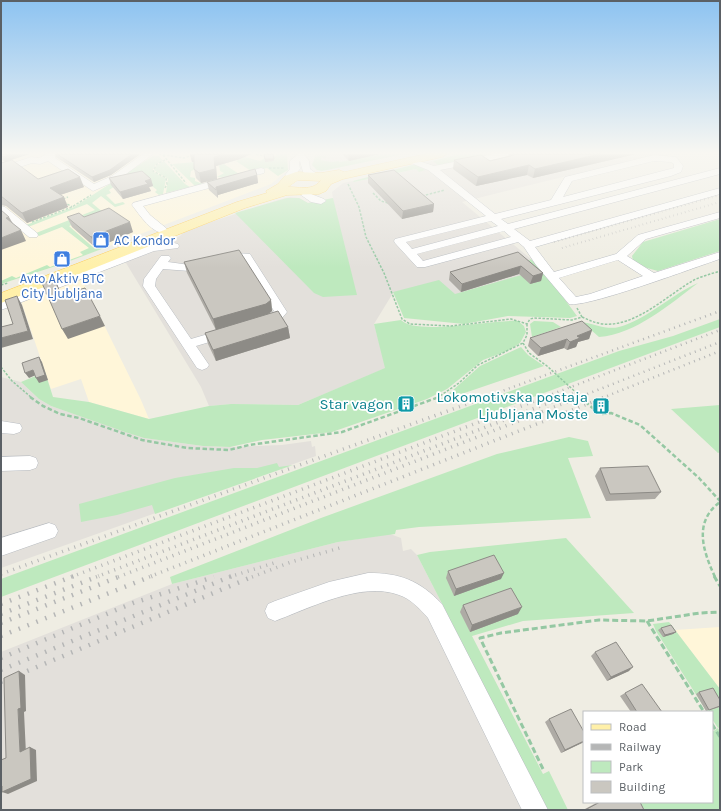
<svg xmlns="http://www.w3.org/2000/svg" width="721" height="811" font-family="Karla,sans-serif">
	<rect width="100%" height="100%" fill="#efede3"/>
	<path fill="#fff6d9" d="M1 154H287L288 170 271 184 62 264 1 284Z
		M81 278 141 400 149 419 89 402 81 379 51 389 21 301 46 294V292Z
		M720 627V689L675 630Z"/>
	<path fill="#e3e0db" d="M319 154H379L340 162 338 161 331 162 321 160V157H315V155Z
		M485 154H656L462 202 531 259 524 264 533 272 455 295 393 293 374 324 386 368 298 405 231 404 209 406 201 387 123 258 162 242H166L180 236 184 232 205 224 278 200 290 197 299 198 308 203 333 198 332 192 343 183 353 181 355 182 416 169 418 171 424 170 416 165 433 161 445 163Z
		M1 377 21 382 39 399 51 406 144 438 203 446 230 447 282 445 311 441 312 447 315 446 316 456 1 568Z
		M390 534 401 538 403 551 411 549 417 555 548 810H1V652L172 584 338 542Z"/>
	<path fill="#bee9be" d="M276 154H287L288 170 278 176 267 168 247 173 251 171 236 161 245 157 260 161 266 157 277 156Z
		M379 154H404L322 171 317 170 312 165 315 157 325 156 327 158 321 157V160L331 162 338 161 340 162Z
		M460 154H485V156L438 165 433 161Z
		M153 156H159L163 161 156 164 152 171 166 179 163 194 159 195 155 192 157 190 136 173 109 190 111 193 106 195 115 204 123 202 125 204 115 207 101 196 92 203 105 214 69 226 95 249 105 245 107 247 62 264 1 284V281L12 276 16 278 47 265 50 267 83 255 80 252 89 248 62 227 39 236 36 233 95 210 87 204 28 227 26 225 74 207Z
		M164 161 185 184 190 187 166 193 168 179 154 170 157 165Z
		M196 162V169L191 171 190 177 195 178V181L203 184 195 186 172 164Z
		M224 164 239 174 226 178 217 177 224 173 220 171 219 165Z
		M412 165H417L425 170 419 172 416 169 354 182 353 181Z
		M287 198H299L308 203 333 198 357 295 323 297 314 293 235 213Z
		M720 219V251L658 271 647 268 633 261 632 256 643 242Z
		M531 259 549 278 577 316 570 318 508 316 464 324 404 318 393 292 439 280 455 294 532 272 524 264Z
		M698 283C670 304 636 334 599 337L582 322C594 324 607 330 619 327 646 320 672 294 698 283Z
		M720 319V327L1 597V579L619 351 673 336Z
		M401 320C416 336 494 319 518 321L524 326 526 332 520 343 507 351 483 360 447 389 427 399 332 432 262 440 230 447 203 446 144 438 125 432 51 406 39 399 21 382 45 372 53 397 89 402 149 419 209 406 231 404 298 405 385 368 374 324Z
		M534 321 553 322 561 327 532 337 530 324Z
		M521 347 528 355 544 366 435 403 452 391 480 366Z
		M720 405V452L718 453 671 409Z
		M569 437 588 441 593 456 568 458 591 518 419 527 396 530 395 534 338 542 172 584 170 577 321 518 497 454Z
		M277 463 279 467 293 465 155 514 152 505 117 515 81 522 79 504 175 478 234 468H257Z
		M566 538 634 613 523 621 472 636 543 774 549 771 568 810H548L417 555 430 552Z
		M669 622 720 689V727L718 728 720 732V810H636L632 802H712V732L718 728 712 719V712H707L656 631 653 624Z"/>
	<g fill="none" stroke-linecap="round" stroke-linejoin="round">
		<g stroke="#b8bcc1" stroke-width="1">
			<path id="minor" d="M47 154H55V158L94 184 112 176 143 154H153L118 180 93 191 48 161 40 164 32 163 1 173V167L31 157 39 158Z
				M298 154H304L309 161 310 169 317 174 315 176H309L303 172 300 161 299 162 300 169 293 177H287L285 175 290 169V161Z
				M493 154H510L506 157 440 170 495 214 551 200 565 177 654 155 676 157 683 166 681 172 671 176 501 219 508 224 720 168V174L514 229 530 241 720 188V194L535 247 554 272 616 254 638 235 720 212V218L646 239 627 256 654 273 720 252V259C695 267 587 308 569 304L536 265 524 247 518 242 425 267H417L395 243 394 241 395 239 486 216 428 170 406 161 410 158 434 166ZM654 161 671 162 674 164V168L563 197 572 181ZM491 221 498 226 412 249 406 242ZM504 231 511 237 423 261 417 254ZM618 260 643 276 590 294 576 297 559 278Z
				M261 168 264 169V173L143 206 150 215 166 228 167 230 166 232C153 236 139 214 132 205L133 203Z
				M306 192 324 199 326 201 321 204 311 202 301 195Z
				M1 206 5 207 37 233 38 235 37 237H29L1 214Z
				M174 243 178 244 179 246 178 248 154 251 1 310V302L148 246Z
				M236 253 250 254 287 312C282 320 268 329 257 326L256 323 257 320 274 311 242 259 190 271 163 269 156 279 155 286 191 339 225 329 230 330 232 333 230 336 196 346 209 365 207 368 202 370 197 368 143 286 144 279 161 256H169L171 258 168 262 190 265Z
				M1 421 20 424 22 428 20 432 14 434 1 433Z
				M30 456 36 458 38 463 36 468 30 470 1 471V457Z
				M49 523 55 525 58 531 55 537 1 556V538Z
				M368 573C400 573 419 580 442 604L548 810H522L428 618C420 609 411 599 399 595 362 581 310 608 275 621L268 618 265 611 268 604 275 601 329 582Z"/>
		</g>
		<g stroke="#fdca4f" stroke-width="1">
			<path id="major" d="M426 154H447L442 157 343 179 331 184 326 191 319 194 287 195 245 208 74 276 1 303V293L237 202 267 193 266 191 278 184 285 176 296 172 321 173 339 170 344 172ZM298 180 321 181V180C314 191 300 187 288 187Z"/>
		</g>
		<path stroke="#95c8a3" stroke-width="1.5" stroke-dasharray="2.5 1.5" stroke-linecap="butt" d="M159 154 184 158 193 155
			M256 154 266 157
			M163 155 186 183
			M165 160 157 164 153 171 166 178 167 184 165 188
			M269 168H284
			M348 184 359 207 366 237 384 273 402 319 410 324 451 326 511 319 527 324 530 319 534 318 572 320 582 317 577 308
			M373 193 381 201 388 203
			M422 196 445 190
			M63 199 68 197
			M64 202 72 207
			M32 222 72 207 91 195
			M1 285 8 283
			M582 317C589 320 595 323 603 324 636 327 666 296 694 280 702 276 711 274 720 271
			M527 324V335L523 343 529 353 547 366 582 398
			M1 367 12 381 32 398
			M437 398 459 383 478 365 523 343"/>
		<path stroke="#95c8a3" stroke-width="2.5" stroke-dasharray="4.5 2.5" stroke-linecap="butt" d="M30 397 43 406 60 414 79 418 142 440 187 448 229 450 249 445 342 432 439 397
			M580 397 596 411 602 414 611 413 640 425 699 478 720 501
			M715 577C703 551 693 522 720 502"/>
		<path stroke="#95c8a3" stroke-width="3" stroke-dasharray="6 3" stroke-linecap="butt" d="M714 576 720 586
			M647 621 704 712
			M712 724 720 737
			M543 769 480 638 501 633 599 620 647 621 700 613 720 612"/>
		<use href="#minor" fill="#fff" fill-rule="evenodd"/>
		<use href="#major" fill="#fff0a9" fill-rule="evenodd"/>
		<path stroke="#b5b6b6" stroke-width="2" stroke-dasharray="0.5 3.5" stroke-linecap="butt" d="M554 242 720 195
			M562 248 720 202"/>
		<path stroke="#b5b6b6" stroke-width="2.5" stroke-dasharray="1 4.5" stroke-linecap="butt" d="M483 398 720 311
			M542 398 720 330
			M562 398 574 393
			M577 398 720 342
			M602 398 720 351"/>
		<path stroke="#b5b6b6" stroke-width="3.5" stroke-dasharray="1 5.5" stroke-linecap="butt" d="M1 574 486 397
			M71 577 545 397
			M96 577 564 397
			M118 577 580 397
			M149 577 605 397
			M229 577 274 563
			M252 577 291 562 343 547"/>
		<path stroke="#b5b6b6" stroke-width="4.5" stroke-dasharray="1.5 8" stroke-linecap="butt" d="M1 604 74 576
			M1 614 99 576
			M1 623 121 576
			M1 636 152 576
			M1 658 133 603 214 577
			M1 670 232 576
			M1 682 254 576"/>
	</g>
	<path fill="#aeaba5" d="M1 154H29L5 162 1 159Z
		M55 154H139V155L111 175 94 182 56 157Z
		M190 154H251L240 159 216 166 217 179 201 183 196 178 194 169V162H192Z
		M264 154H273L274 161 265 162Z
		M342 154H379L349 161Z
		M509 154H636L533 178 527 175 476 186 453 169 454 160 490 161 508 157Z
		M1 163 38 179 84 187 60 195 68 207 27 223 6 206 1 205Z
		M257 175 258 183 218 195V198L209 190 207 182Z
		M368 175 434 204 433 212 402 219 368 183Z
		M109 178 151 179 153 186 149 187 151 191 123 199 111 185Z
		M67 217H84L133 232 96 248 72 227Z
		M518 252 543 273 541 281 530 284 519 274 461 292 449 280 450 272Z
		M184 262 271 300 272 311 268 314 288 327 290 338 216 361 208 344 205 333 216 330 187 273Z
		M592 330 589 339 578 342 576 347 567 350 564 348 538 356 528 346 530 338Z
		M600 468 661 492 655 499 606 501 595 476Z
		M448 571 501 579 454 596 446 578Z
		M463 605 518 614 470 632 460 612Z
		M661 628 676 632 673 634 663 637 658 630Z
		M595 652 629 671 607 681 591 656Z
		M699 692 720 700V707L706 711 696 694Z
		M625 693 662 712H631L620 696Z
		M549 719 584 742 561 753 545 722Z
		M598 802H640L644 810H583Z"/>
	<path fill="#8d8b86" d="M11 154H29L5 162 3 157Z
		M132 154H139V155L111 175 94 182 92 177Z
		M190 154H194L196 162H192Z
		M224 154H251L240 159 216 166 217 179 201 183 199 173 214 157Z
		M348 154H379L349 161Z
		M600 154H636L533 178 535 169Z
		M529 165 527 175 476 186 478 177Z
		M257 175 258 183 218 195V198L216 187Z
		M80 177 84 187 54 197 50 188Z
		M151 179 153 186 149 187 151 191 123 199 120 192 145 181Z
		M64 197 68 207 27 223 22 213Z
		M434 204 433 212 402 219 403 211Z
		M9 217 15 227 6 218Z
		M130 222 133 232 96 248 91 237Z
		M21 230 26 241 1 250V238Z
		M521 266 519 274 461 292 462 284Z
		M543 273 541 281 530 284 533 276Z
		M55 280 60 291 66 306 61 295Z
		M17 296 22 305 33 339 1 348V338L28 331Z
		M271 300 272 311 267 315 216 330 213 319Z
		M100 316 105 326 68 339 62 329Z
		M288 327 290 338 216 361 213 350Z
		M592 330 589 339 578 342 576 347 567 350 570 342 577 336Z
		M567 339 564 348 538 356 541 348Z
		M39 357 42 362 48 380 39 383 36 378Z
		M33 370 36 375 29 378 25 373Z
		M504 573 501 579 454 596 456 589Z
		M522 607 518 614 470 632 472 625Z
		M676 632 673 634 663 637 665 635Z
		M633 667 629 671 607 681 611 677Z
		M19 671 25 675 26 711 24 712 26 754 20 752 18 709Z
		M584 741V742L561 753 565 750Z
		M30 747 36 750 37 781 8 794 2 792Z"/>
	<path fill="#cac7c0" stroke="#8d8b86" d="M1 154H11L3 157 1 155Z
		M57 154H132L110 170 92 177Z
		M194 154H224L214 157 215 169 199 173 194 169Z
		M264 154H273L274 159H265Z
		M512 154H600L535 169 529 165 478 177 454 160 481 155 490 161 514 155Z
		M12 160 38 179 68 169 80 177 50 188 64 197 22 213 1 196V163Z
		M255 169 257 175 216 187V190L207 182Z
		M394 170 434 204 403 211 368 175Z
		M142 171 151 179 145 181 148 184 120 192 109 178Z
		M109 208 130 222 91 237 67 217 79 213 84 217Z
		M1 210 9 217 6 218 21 230 1 238Z
		M239 250 271 300 266 304 213 319 184 262Z
		M518 252 543 273 533 276 521 266 462 284 450 272Z
		M55 280 61 295 85 288 100 316 62 329 42 283Z
		M17 296 28 331 1 338V327L13 324 5 300Z
		M278 311 288 327 213 350 205 333Z
		M582 321 592 330 577 336 580 338 570 342 567 339 541 348 530 338Z
		M39 357 45 375 36 378 33 370 25 373 22 363Z
		M648 466 661 492 610 494 600 468Z
		M494 555 504 573 456 589 448 571Z
		M511 588 522 607 472 625 463 605Z
		M671 625 676 632 665 635 661 628Z
		M616 642 633 667 611 677 595 652Z
		M19 671 21 708 18 709 20 752 30 747 31 779 2 792V786H1V760L6 758 4 678Z
		M642 684 662 712H637L625 693Z
		M713 688 720 700V706L709 710 699 692Z
		M571 709 584 732V741L565 750 549 719Z
		M600 802H640L644 810H585Z"/>
	<linearGradient id="sky" x2="0" y2="1"><stop stop-color="#8dc3f1"/><stop offset="0.57" stop-color="#f8f7f2"/><stop offset="1" stop-color="#f8f7f2" stop-opacity="0"/></linearGradient>
	<rect width="721" height="268" fill="url(#sky)"/>
	<defs>
		<g id="shop-square" transform="scale(0.9)"><rect x="-9" y="-9" width="18" height="18" rx="4" fill="#3f7fe0" stroke="#fff"/><path d="M-5-2.5h2.3a2.7 3.5 0 0 1 5.4 0H5L5.5 6h-11ZM-1.5-2.5h3a1.5 2.3 0 0 0-3 0Z" fill="#fff"/></g>
		<g id="building-square" transform="scale(0.9)"><rect x="-9" y="-9" width="18" height="18" rx="4" fill="#0f9aa8" stroke="#fff"/><path d="M-4-6H4V6H1V3H-1V6H-4ZM-2.5-4.3h1.7v1.8h-1.7ZM.8-4.3h1.7v1.8H.8ZM-2.5-1h1.7V.8h-1.7ZM.8-1h1.7V.8H.8Z" fill="#fff"/></g>
	</defs>
	<g fill-rule="evenodd">
		<use href="#shop-square" x="101" y="240"/>
		<use href="#shop-square" x="62" y="259"/>
		<use href="#building-square" x="406" y="404"/>
		<use href="#building-square" x="601" y="406"/>
	</g>
	<g text-anchor="middle" stroke-width="3.5" stroke-linejoin="round" paint-order="stroke">
		<g font-size="13" fill="#366cbe" stroke="#fff" text-anchor="start">
			<text x="114" y="245">AC Kondor</text>
			<text x="62" y="283" text-anchor="middle">Avto Aktiv BTC<tspan x="62" dy="15">City Ljubljana</tspan></text>
		</g>
		<g font-size="15" fill="#0d838f" stroke="#fff" text-anchor="end">
			<text x="588" y="402">Lokomotivska postaja<tspan x="588" dy="17">Ljubljana Moste</tspan></text>
			<text x="393" y="409">Star vagon</text>
		</g>
	</g>
	<rect width="721" height="811" fill="none" stroke="#5b6065" stroke-width="4"/>
	<rect x="583" y="711" width="130" height="92" fill="#ffffff" stroke="#bdbfc1"/>
	<rect x="591" y="724" width="20" height="6" fill="#fff0a9" stroke="#bdbfc1"/>
	<text x="619" y="731" font-size="12" fill="#5b6065">Road</text>
	<rect x="591" y="744" width="20" height="6" fill="#b5b6b6" stroke="#bdbfc1"/>
	<text x="619" y="751" font-size="12" fill="#5b6065">Railway</text>
	<rect x="591" y="761" width="20" height="12" fill="#bee9be" stroke="#bdbfc1"/>
	<text x="619" y="771" font-size="12" fill="#5b6065">Park</text>
	<rect x="591" y="781" width="20" height="12" fill="#cac7c0" stroke="#bdbfc1"/>
	<text x="619" y="791" font-size="12" fill="#5b6065">Building</text>
</svg>
